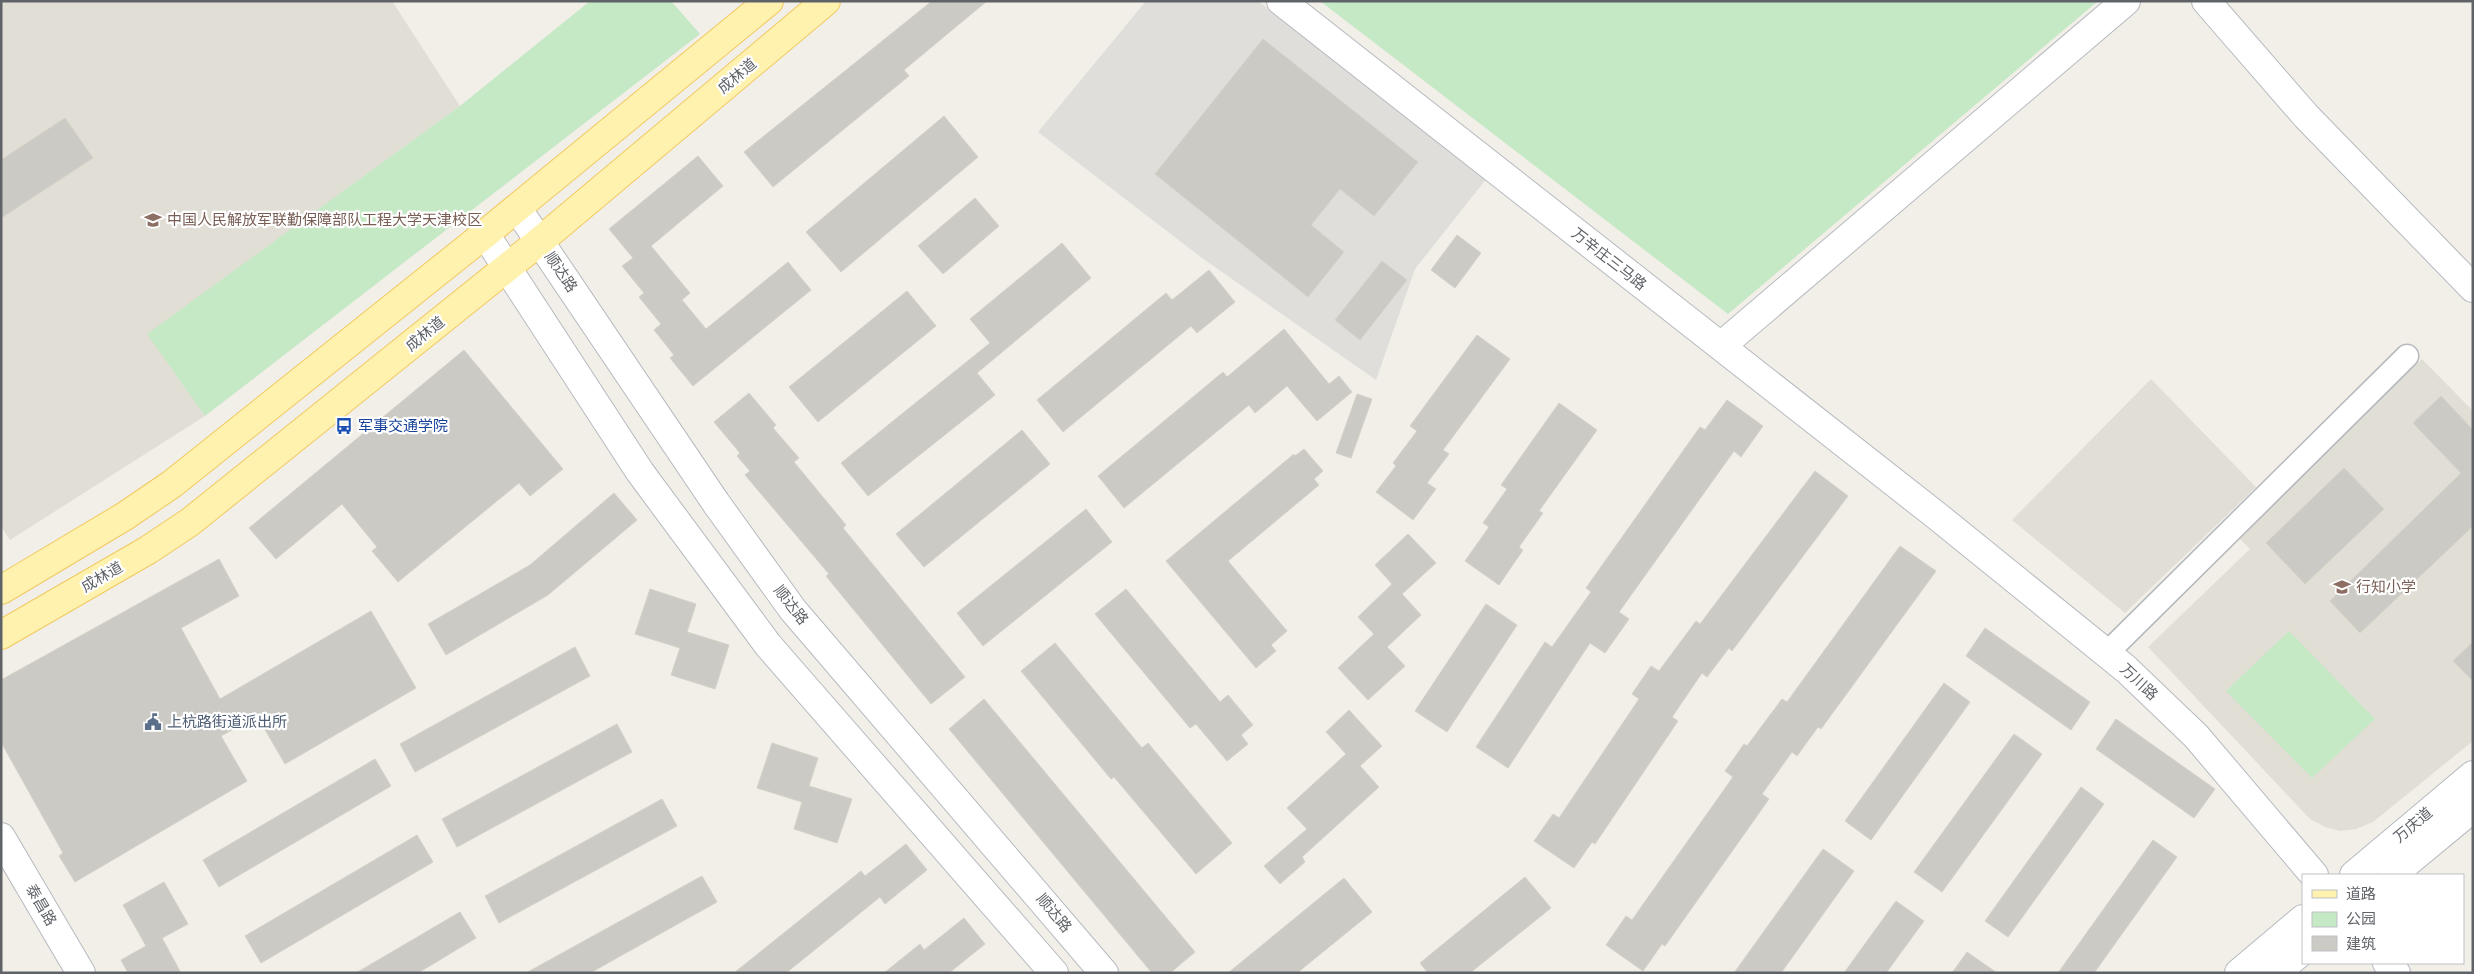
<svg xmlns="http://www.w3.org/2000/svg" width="2474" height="974" font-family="'Fira Sans Condensed','Noto Sans SC',sans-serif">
	<rect width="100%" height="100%" fill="#f1efe8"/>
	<path fill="#e0deda" d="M1146 1H1258L1487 178 1415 269 1376 380 1202 258 1038 132Z"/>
	<path fill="#e1ded6" d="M1 1H392L460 106 148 334 205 416 10 540 1 526Z
		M2422 359 2473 411V741L2373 822 2356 829 2340 831 2325 827 2310 819 2148 647 2250 549 2237 536Z
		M2151 379 2256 487 2125 613 2012 520Z"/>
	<path fill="#c5e8c5" d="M590 1H671L700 34 205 416 147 334 460 106Z
		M1320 1H2098L1728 314Z
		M2289 631 2375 719 2312 778 2226 691Z"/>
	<path fill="#cccac5" stroke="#d6d1c6" d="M932 1H987L904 70 909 76 773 187 744 152Z
		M1263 39 1418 162 1374 216 1340 189 1311 225 1344 252 1308 297 1155 174Z
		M944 116 978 157 841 272 806 232Z
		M65 118 93 158 1 218V160Z
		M698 156 723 186 651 246 690 293 682 300 706 329 788 262 811 290 693 386 670 358 674 355 654 330 661 324 639 297 644 293 622 266 633 258 609 229Z
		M975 198 999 226 943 274 918 246Z
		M1457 235 1481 253 1455 288 1431 270Z
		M1062 243 1091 278 977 373 995 395 868 496 841 463 990 343 970 319Z
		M1382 261 1407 280 1360 340 1335 320Z
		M1209 270 1235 302 1197 333 1191 326 1063 432 1037 400 1166 293 1172 300Z
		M907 291 936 326 818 422 789 387Z
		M1284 329 1329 384 1339 376 1352 392 1317 421 1287 386 1255 413 1249 405 1124 508 1098 476 1223 372 1227 377Z
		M1477 335 1510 359 1443 450 1449 454 1427 483 1436 489 1413 520 1376 492 1396 466 1393 463 1417 431 1410 426Z
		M464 350 563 469 530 496 519 483 398 582 372 551 377 547 342 504 276 559 249 528Z
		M749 393 776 425 773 428 799 458 794 462 846 525 843 528 965 677 931 704 826 576 829 574 745 475 750 471 737 456 740 453 714 422Z
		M1357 394 1372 399 1351 458 1336 453Z
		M2441 396 2473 430V526L2360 633 2330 601 2461 473 2413 423Z
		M1727 400 1763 426 1741 457 1734 451 1619 612 1629 619 1605 653 1590 643 1508 768 1476 747 1545 642 1552 647 1591 592 1586 588 1700 427 1705 430Z
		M1559 403 1597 430 1539 511 1543 513 1519 547 1523 550 1499 585 1465 561 1489 527 1483 523 1507 489 1501 485Z
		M1022 430 1050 464 924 567 896 534Z
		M1304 449 1323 471 1314 479 1319 485 1228 561 1287 631 1271 645 1276 651 1256 668 1166 561 1294 454 1295 456Z
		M2344 468 2384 509 2305 584 2266 543Z
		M1815 471 1848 496 1732 651 1729 648 1707 677 1702 673 1672 717 1678 721 1595 844 1592 842 1574 868 1534 841 1553 814 1559 818 1639 699 1632 694 1651 666 1659 671 1696 621 1700 624Z
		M614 493 637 520 548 595 446 655 428 624 530 565Z
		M1086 509 1112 542 983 646 957 613Z
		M1408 534 1436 563 1402 594 1421 615 1387 647 1405 666 1368 700 1338 668 1374 634 1358 617 1392 584 1375 565Z
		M1900 546 1936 571 1821 729 1818 727 1797 756 1792 752 1762 794 1769 799 1665 946 1662 944 1643 971 1606 945 1626 916 1632 920 1733 777 1725 771 1744 744 1747 746 1782 699 1787 702Z
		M219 559 239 596 181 628 220 699 371 611 416 688 285 764 257 716 221 736 247 781 75 882 59 856 63 853 1 742V680Z
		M650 589 696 604 687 632 729 645 715 689 671 675 680 648 635 634Z
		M1126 589 1220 702 1228 695 1253 725 1241 735 1248 744 1227 761 1196 724 1190 728 1095 614Z
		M1486 604 1517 625 1447 732 1415 711Z
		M1985 628 2090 702 2071 730 1966 656Z
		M2473 642V681L2453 661Z
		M1055 643 1142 748 1148 743 1232 843 1196 874 1114 777 1111 779 1021 671Z
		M575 647 590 676 415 772 400 744Z
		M1944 683 1970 702 1871 840 1845 821Z
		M984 699 1195 952 1170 973H1152L949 729Z
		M1349 710 1382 746 1360 766 1379 787 1302 857 1305 862 1280 884 1264 866 1307 829 1287 808 1346 754 1326 732Z
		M2116 719 2215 789 2194 818 2096 749Z
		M617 724 632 752 457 847 442 819Z
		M2014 734 2042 754 1942 892 1914 872Z
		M772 743 818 758 809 786 852 799 837 843 794 829 802 802 757 788Z
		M375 759 391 786 219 887 203 860Z
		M2081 787 2104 804 2008 937 1985 921Z
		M662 799 677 826 499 923 485 896Z
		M417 835 433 862 261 963 245 936Z
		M2153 840 2177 857 2094 973H2058Z
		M906 844 927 870 885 904 880 897 786 973H734L861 871 865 876Z
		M1823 849 1854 871 1781 973H1734Z
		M702 876 717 902 590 973H526Z
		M1525 877 1551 908 1470 973H1428L1420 963Z
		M1344 878 1372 912 1297 973H1228Z
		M164 882 188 924 162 938 181 973H128L121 960 146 946 123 905Z
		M1896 901 1924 921 1886 973H1844Z
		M460 912 476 938 418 973H356Z
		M964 918 985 944 949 973H884L920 944 924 950Z
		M1967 952 1997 973H1952Z"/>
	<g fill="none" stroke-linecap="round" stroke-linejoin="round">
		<g stroke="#b5b8bc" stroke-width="25">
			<path id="street" d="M2107 653 2407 356"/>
		</g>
		<g stroke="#b6babf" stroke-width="30">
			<path id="secondary" d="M1281 1 1937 516 2126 669 2196 736 2314 875
				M2206 1 2306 116 2473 288
				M517 208 716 503 793 610 1104 973
				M485 234 640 472 768 645 1054 973
				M1721 346 2126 1
				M1 837 81 973
				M2354 875 2473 775
				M2392 875 2473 808
				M2387 963 2396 973
				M2239 973 2303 919
				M2276 973 2303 950"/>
		</g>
		<g stroke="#f2c960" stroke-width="30">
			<path id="primary" d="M1 590 125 516 172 484 485 234 769 1
				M1 635 148 550 190 522 540 241 826 1"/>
		</g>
		<use href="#street" stroke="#fff" stroke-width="22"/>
		<use href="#secondary" stroke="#fff" stroke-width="28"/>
		<use href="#primary" stroke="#fff2af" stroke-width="28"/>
	</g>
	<defs>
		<g id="university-bare" transform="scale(1.35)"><path d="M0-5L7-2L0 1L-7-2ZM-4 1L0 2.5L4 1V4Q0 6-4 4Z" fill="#8d6e63" stroke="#fff" stroke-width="2.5" paint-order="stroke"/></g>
		<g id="bus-bare" transform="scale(1.35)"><path d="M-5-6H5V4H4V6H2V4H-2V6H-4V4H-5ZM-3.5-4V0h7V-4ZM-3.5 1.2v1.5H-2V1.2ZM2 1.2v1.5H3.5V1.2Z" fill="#1a4fb4" stroke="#fff" stroke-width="2.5" paint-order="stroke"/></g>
		<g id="school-bare" transform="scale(1.35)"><path d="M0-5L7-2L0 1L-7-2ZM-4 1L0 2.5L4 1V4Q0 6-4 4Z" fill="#8d6e63" stroke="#fff" stroke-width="2.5" paint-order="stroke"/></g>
		<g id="civic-bare" transform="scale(1.35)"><path d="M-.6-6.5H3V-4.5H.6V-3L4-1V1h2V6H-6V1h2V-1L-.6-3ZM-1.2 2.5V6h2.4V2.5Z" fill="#5c6f8a" stroke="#fff" stroke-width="2.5" paint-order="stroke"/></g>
	</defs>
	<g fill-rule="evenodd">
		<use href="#university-bare" x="153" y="220"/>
		<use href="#bus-bare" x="344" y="426"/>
		<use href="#school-bare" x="2342" y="587"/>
		<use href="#civic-bare" x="153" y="722"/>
	</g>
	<g text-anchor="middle" stroke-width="4.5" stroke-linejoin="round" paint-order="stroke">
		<g font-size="15" fill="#5f6368" stroke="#fff">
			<text transform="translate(737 76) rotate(-40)" y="5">成林道</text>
			<text transform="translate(1609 259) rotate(38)" y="5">万辛庄三马路</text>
			<text transform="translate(561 272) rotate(56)" y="5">顺达路</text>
			<text transform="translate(425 334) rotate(-39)" y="5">成林道</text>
			<text transform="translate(102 577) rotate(-30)" y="5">成林道</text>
			<text transform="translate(791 605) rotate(52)" y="5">顺达路</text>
			<text transform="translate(2139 682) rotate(43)" y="5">万川路</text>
			<text transform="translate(2413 825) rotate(-40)" y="5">万庆道</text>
			<text transform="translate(41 905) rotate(60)" y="5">泰昌路</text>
			<text transform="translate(1054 913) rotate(50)" y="5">顺达路</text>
		</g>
		<g font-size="15" fill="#785e54" stroke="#fff" text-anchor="start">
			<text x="167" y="225">中国人民解放军联勤保障部队工程大学天津校区</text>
			<text x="2356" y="592">行知小学</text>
		</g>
		<g font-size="15" fill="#164399" stroke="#fff" text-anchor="start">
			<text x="358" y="431">军事交通学院</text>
		</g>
		<g font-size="15" fill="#4e5e75" stroke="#fff" text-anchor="start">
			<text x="167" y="727">上杭路街道派出所</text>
		</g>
	</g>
	<rect width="2474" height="974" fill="none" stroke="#5f6368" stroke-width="5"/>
	<rect x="2302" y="874" width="162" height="90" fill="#ffffff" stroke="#bfc1c3"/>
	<rect x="2312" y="890" width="25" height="8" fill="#fff2af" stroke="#bfc1c3"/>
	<text x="2346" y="899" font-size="15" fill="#5f6368">道路</text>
	<rect x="2312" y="912" width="25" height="15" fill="#c5e8c5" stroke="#bfc1c3"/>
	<text x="2346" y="924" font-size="15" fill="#5f6368">公园</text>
	<rect x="2312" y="936" width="25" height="15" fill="#cccac5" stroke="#bfc1c3"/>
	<text x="2346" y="949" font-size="15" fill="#5f6368">建筑</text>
</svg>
